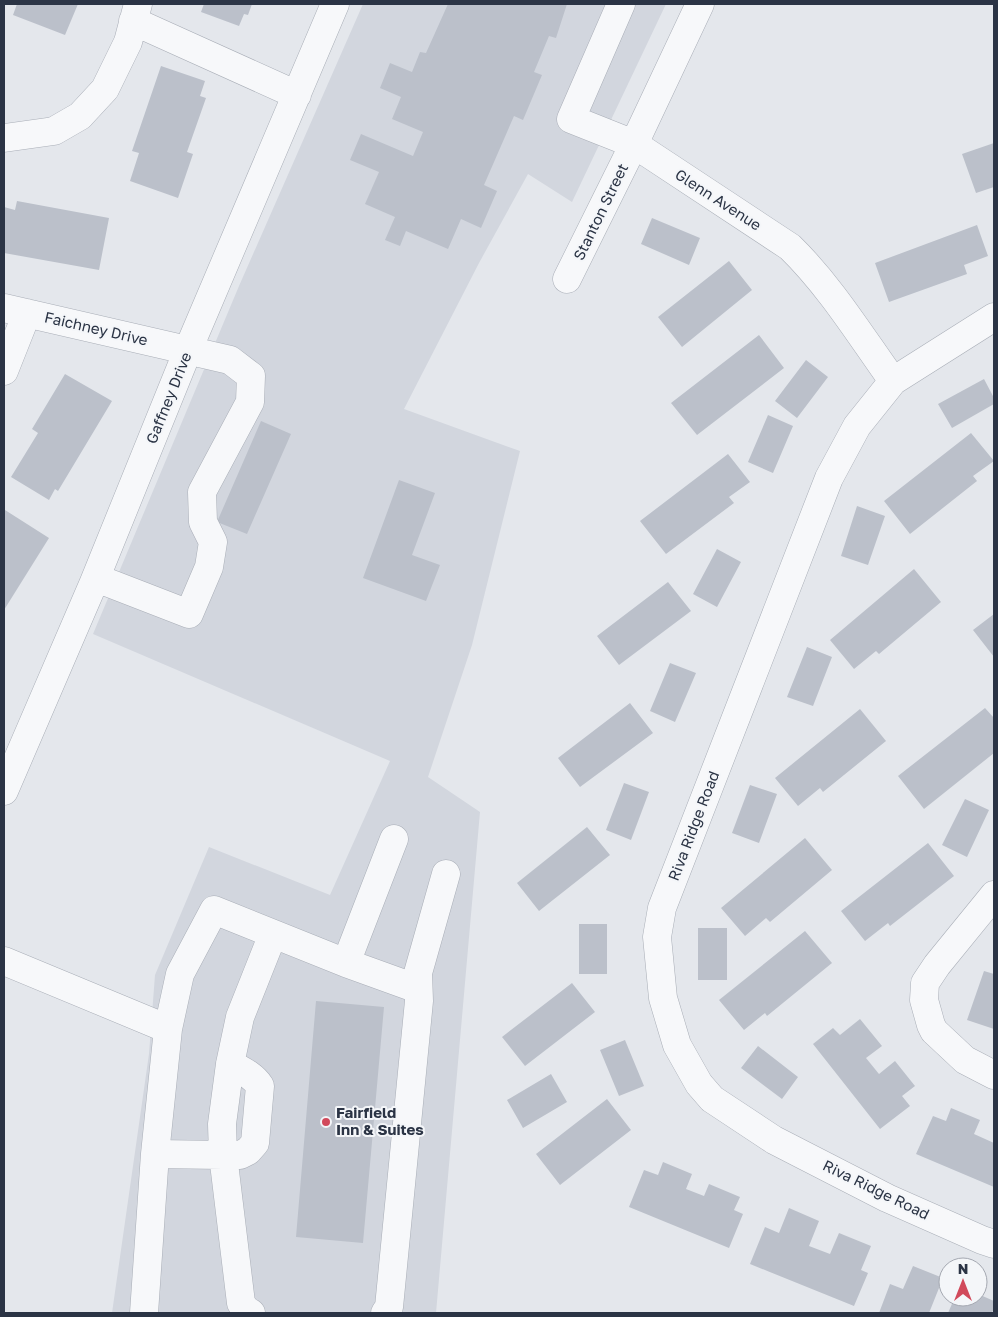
<svg xmlns="http://www.w3.org/2000/svg" width="998" height="1317" font-family="'Golos Text',sans-serif">
	<rect width="100%" height="100%" fill="#e4e7ec"/>
	<path fill="#d2d6de" d="M363 4H666L572 202 528 174 479 263 404 409 520 451 472 645 428 777 480 812 436 1313H112L149 1054 155 975 209 847 330 895 390 761 93 634 239 286Z"/>
	<path fill="#bbc0ca" d="M17 4H78L65 35 13 15Z
		M204 4H252L248 15 244 14 239 26 201 12Z
		M448 4H567L556 38 549 36 534 72 542 75 523 120 514 116 484 185 497 191 481 228 461 219 448 249 406 231 400 246 385 240 395 217 365 204 379 172 350 160 361 134 413 156 423 132 392 119 401 97 380 88 390 63 412 72 420 52 426 53Z
		M161 66 205 81 200 96 206 98 187 152 193 154 178 198 130 181 139 153 132 151Z
		M994 143V187L976 193 962 154Z
		M17 201 109 218 99 270 4 253V207L15 210Z
		M652 218 700 238 689 265 641 244Z
		M977 225 988 256 964 265 967 274 889 302 875 263Z
		M729 261 752 290 682 347 658 317Z
		M759 335 784 368 697 435 671 403Z
		M806 360 828 377 797 418 775 401Z
		M65 374 112 401 58 491 55 489 49 500 11 477 38 433 32 429Z
		M984 379 994 398V404L952 428 938 404Z
		M768 415 793 426 773 473 748 462Z
		M261 421 291 434 247 534 217 522Z
		M971 433 994 461 973 476 977 481 910 534 884 501Z
		M728 454 750 482 729 497 734 503 666 554 640 521Z
		M399 480 435 493 412 555 440 565 426 601 363 578Z
		M857 506 885 516 868 565 841 556Z
		M5 510 49 538 4 610V513Z
		M717 549 741 562 717 607 693 594Z
		M914 569 941 602 879 654 876 651 854 669 830 640Z
		M668 582 691 611 619 665 597 636Z
		M994 614V657L973 630Z
		M807 647 832 657 813 706 787 697Z
		M670 663 696 673 675 722 650 711Z
		M630 703 653 733 580 787 558 758Z
		M985 708 994 718V753L924 809 898 776Z
		M860 709 886 741 823 792 820 788 798 806 775 778Z
		M624 783 649 792 631 840 606 830Z
		M750 785 777 794 759 843 732 833Z
		M965 799 989 810 967 857 942 845Z
		M587 827 610 855 539 911 517 883Z
		M805 838 832 870 770 922 766 918 745 936 721 908Z
		M928 843 954 876 890 926 888 923 865 941 841 911Z
		M579 924H607V974H579Z
		M698 928H727V980H698Z
		M805 931 832 963 767 1016 765 1013 744 1030 719 1000Z
		M984 971 994 974V1029L967 1020Z
		M572 983 595 1012 525 1066 502 1037Z
		M316 1001 384 1007 363 1243 296 1237Z
		M860 1019 882 1046 866 1058 879 1074 895 1061 915 1086 902 1096 910 1106 880 1129 813 1044 833 1028 840 1035Z
		M625 1040 644 1086 619 1096 600 1050Z
		M758 1046 798 1077 782 1099 741 1068Z
		M551 1074 567 1102 523 1128 507 1100Z
		M607 1099 631 1130 560 1185 536 1154Z
		M951 1108 980 1120 974 1134 994 1143V1187L916 1154 933 1116 946 1121Z
		M663 1162 692 1174 686 1189 704 1196 709 1184 740 1197 734 1210 743 1214 729 1248 629 1207 644 1170 658 1175Z
		M789 1208 819 1221 809 1246 830 1254 839 1233 871 1246 861 1270 868 1273 854 1306 750 1264 765 1227 779 1233Z
		M913 1266 943 1278 929 1313H879L890 1284 903 1289Z
		M978 1294 994 1301V1308L992 1313H948L955 1297H978Z"/>
	<g fill="none" stroke-linecap="round" stroke-linejoin="round">
		<g stroke="#a9aeb7" stroke-width="29">
			<path id="minor" d="M621 4 571 119 634 144 790 247C830 286 860 335 893 381
				M133 21 297 95
				M4 138 54 131 80 116 105 89 128 42 138 4
				M567 279 634 144 700 4
				M4 308 230 360 251 376 250 402 202 492 203 522 213 542 209 567 189 614 96 578
				M994 317 893 381 857 426 829 478 662 908 657 937 663 998 677 1045 699 1084 712 1099 774 1140 887 1198 982 1240 994 1244
				M4 371 27 313
				M4 791 94 582 188 350 335 4
				M994 895 937 965 925 983 924 1000 931 1025 934 1031 965 1060 994 1075
				M4 961 168 1029 180 974 214 910 346 963 394 839
				M346 963 418 989
				M230 1064C241 1070 253 1075 260 1086L255 1143 248 1151 240 1155H223L241 1303 246 1310 251 1313
				M155 1154 223 1155 222 1124 230 1064 240 1017 273 934
				M144 1313 155 1154 168 1029
				M385 1313 389 1307 419 1001 418 973 446 874"/>
		</g>
		<use href="#minor" stroke="#f7f8fa" stroke-width="28"/>
	</g>
	<circle fill="#d1495b" stroke="#f4f6f9" stroke-width="2" cx="326" cy="1122" r="5"/>
	<g text-anchor="middle" stroke-width="4" stroke-linejoin="round" paint-order="stroke">
		<g font-size="15" fill="#2b3445" stroke="#f4f6f9">
			<text transform="translate(718 200) rotate(33)" y="5">Glenn Avenue</text>
			<text transform="translate(601 212) rotate(-64)" y="5">Stanton Street</text>
			<text transform="translate(96 329) rotate(13)" y="5">Faichney Drive</text>
			<text transform="translate(169 398) rotate(-68)" y="5">Gaffney Drive</text>
			<text transform="translate(694 826) rotate(-69)" y="5">Riva Ridge Road</text>
			<text transform="translate(876 1190) rotate(26)" y="5">Riva Ridge Road</text>
		</g>
		<g font-size="15" font-weight="bold" fill="#2b3445" stroke="#f4f6f9" text-anchor="start">
			<text x="336" y="1118">Fairfield<tspan x="336" dy="17">Inn &amp; Suites</tspan></text>
		</g>
	</g>
	<rect width="998" height="1317" fill="none" stroke="#2b3445" stroke-width="10"/>
	<g transform="translate(963 1282)"><circle r="24" fill="#f4f6f9" stroke="#a4a8b1"/>
	<path d="M0-4L9 19L0 12L-9 19Z" fill="#d1495b"/>
	<text y="-8" font-size="14" font-weight="bold" text-anchor="middle" fill="#2b3445">N</text>
	</g>
</svg>
